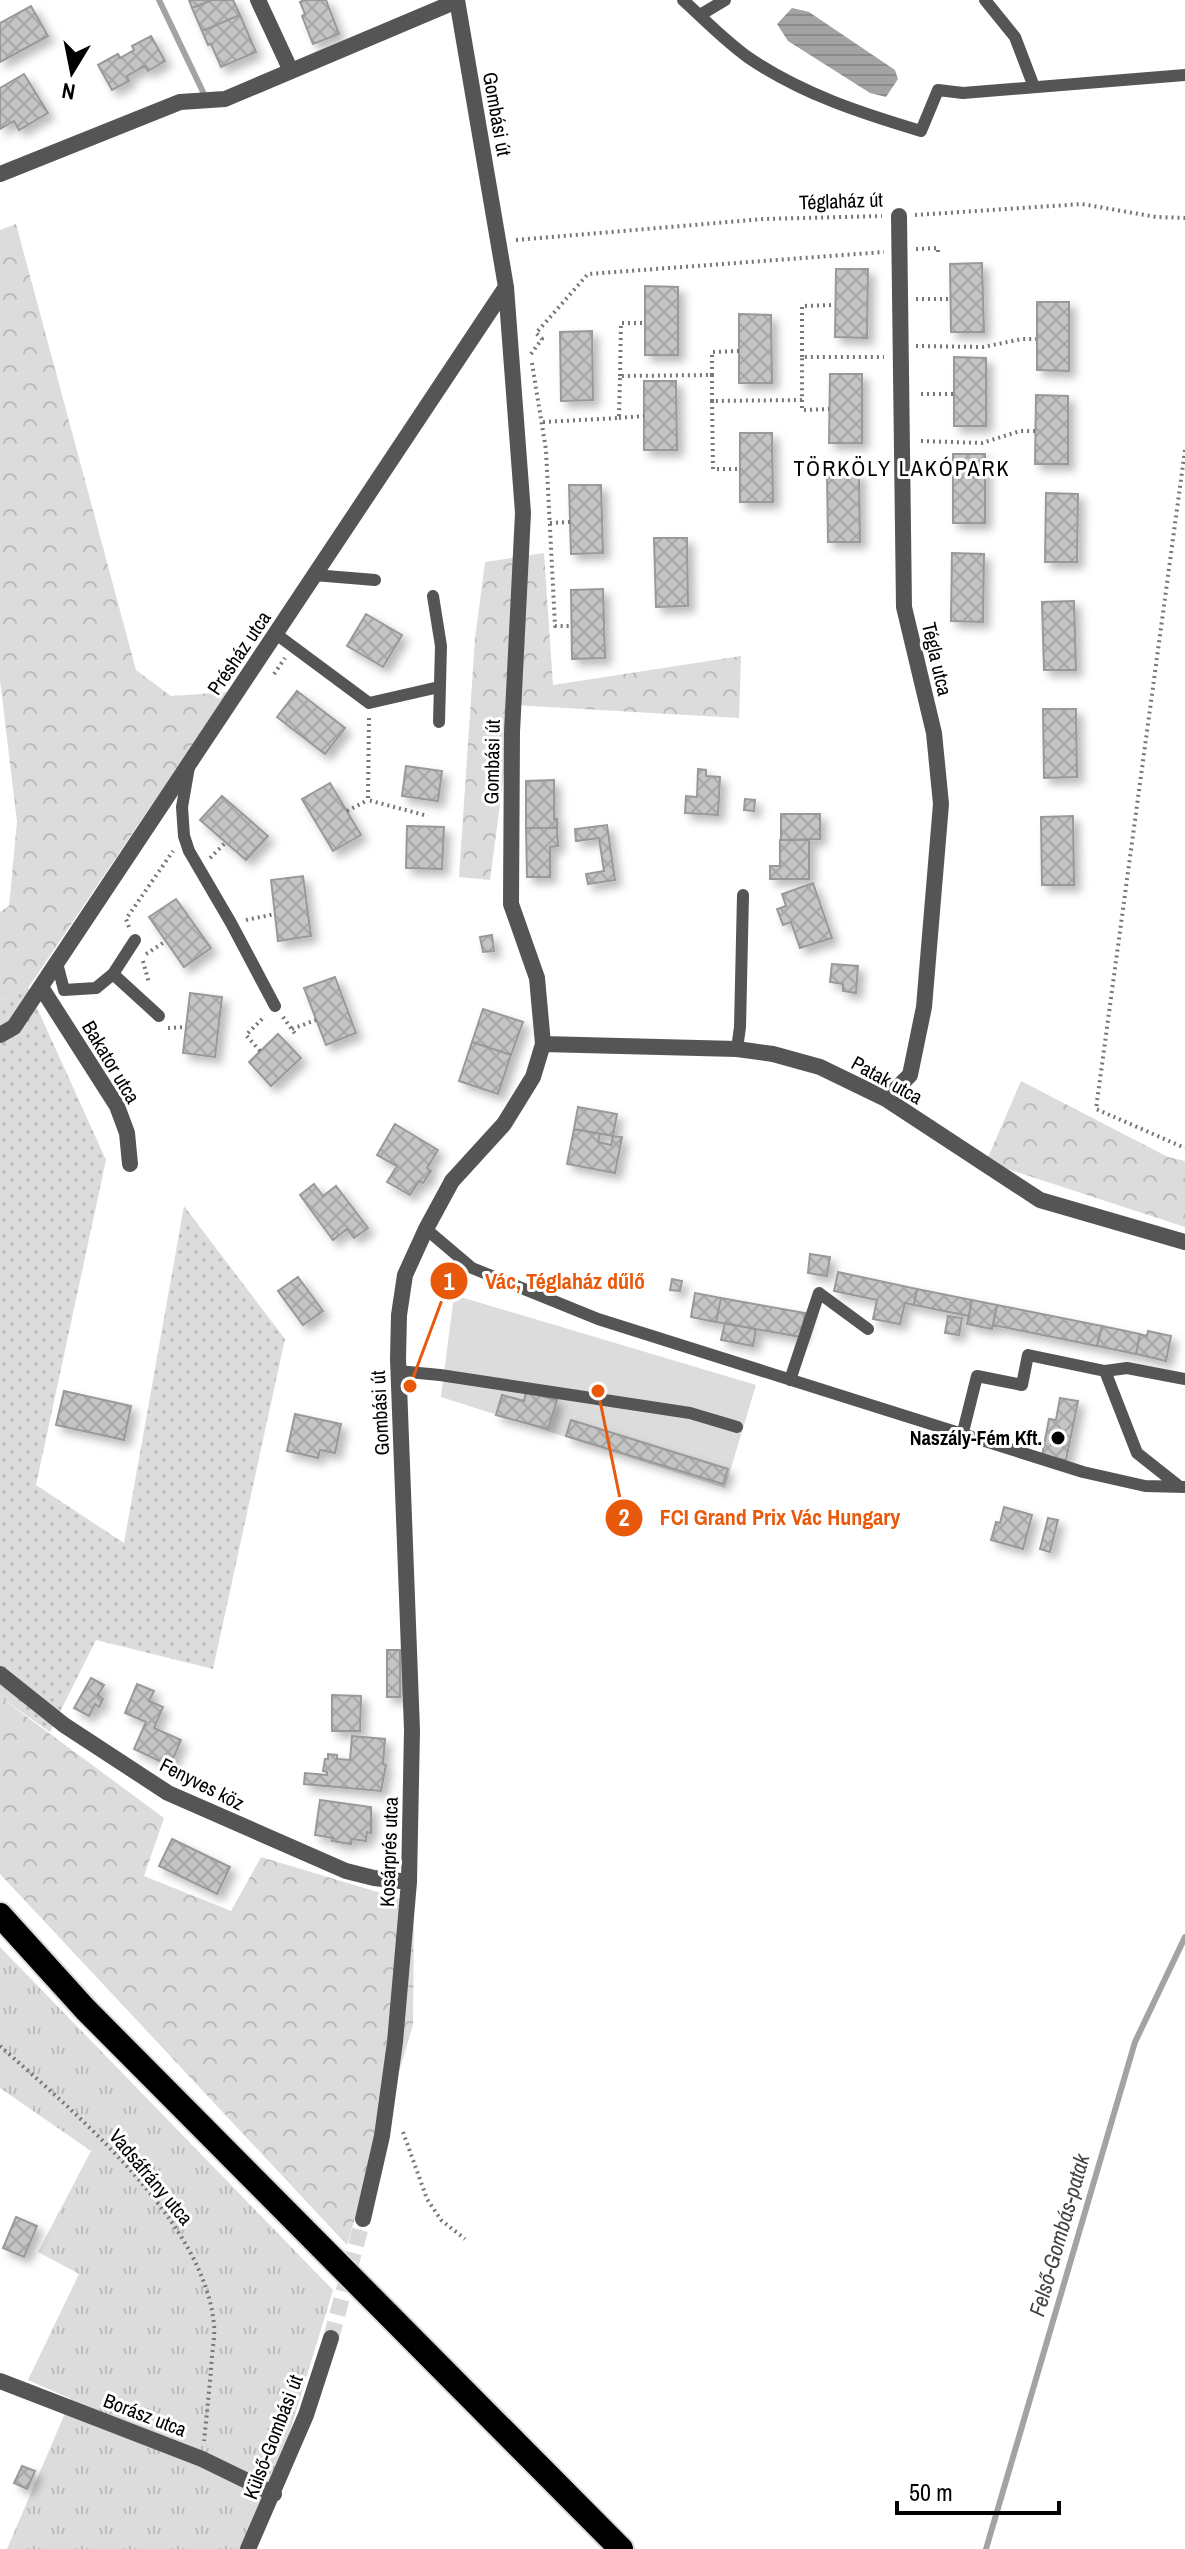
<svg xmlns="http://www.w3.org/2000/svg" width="1185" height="2549" font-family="'Archivo Narrow',sans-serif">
	<defs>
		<pattern id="grass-tufts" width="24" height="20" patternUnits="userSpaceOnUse" patternTransform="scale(2)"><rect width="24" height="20" fill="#dcdcdc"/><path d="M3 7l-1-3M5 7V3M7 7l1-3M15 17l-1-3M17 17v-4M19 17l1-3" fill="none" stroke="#bbb"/></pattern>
		<pattern id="forest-crowns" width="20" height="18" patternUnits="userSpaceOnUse" patternTransform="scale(2)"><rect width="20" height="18" fill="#dcdcdc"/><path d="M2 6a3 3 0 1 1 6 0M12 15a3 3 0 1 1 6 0" fill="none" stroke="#bbb"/></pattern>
		<pattern id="park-dots" width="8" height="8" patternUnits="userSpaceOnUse" patternTransform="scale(2)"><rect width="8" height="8" fill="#dcdcdc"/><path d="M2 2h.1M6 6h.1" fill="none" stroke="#bbb" stroke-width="1.8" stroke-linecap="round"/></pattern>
		<pattern id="water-rules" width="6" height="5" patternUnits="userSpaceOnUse" patternTransform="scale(2)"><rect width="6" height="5" fill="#a3a3a3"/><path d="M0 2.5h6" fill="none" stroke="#8b8b8b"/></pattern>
		<pattern id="building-cross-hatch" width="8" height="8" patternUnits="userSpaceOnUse" patternTransform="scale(2)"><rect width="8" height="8" fill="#c4c4c4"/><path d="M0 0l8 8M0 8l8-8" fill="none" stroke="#a7a7a7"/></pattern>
		<filter id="shadow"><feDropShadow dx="6" dy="6" stdDeviation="4" flood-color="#0004"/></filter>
	</defs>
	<rect width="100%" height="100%" fill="#fff"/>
	<path fill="url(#grass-tufts)" d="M0 1947 333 2290 264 2516 248 2549H7L71 2399 28 2380 79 2274 38 2252 91 2151 0 2088Z"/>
	<path fill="url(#forest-crowns)" d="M16 224 136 670 171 696 228 692 28 988 0 1001V912L9 906 17 822 0 680V230Z
		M544 553 553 685 741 656 739 718 513 705 490 880 459 877 475 639 485 562Z
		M1021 1081 1168 1157 1185 1161V1227L986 1162Z
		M0 1697 164 1818 144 1876 231 1911 261 1857 414 1903 413 2025 347 2245 0 1874Z"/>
	<path fill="url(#park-dots)" d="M28 988 106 1160 36 1485 124 1543 184 1206 285 1339 213 1669 96 1640 50 1732 0 1697V1001Z"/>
	<path fill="#dcdcdc" d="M454 1295 756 1385 725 1488 441 1397Z"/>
	<path fill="url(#water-rules)" d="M792 8 809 12 895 70 898 79 886 97 870 93 788 41 777 24Z"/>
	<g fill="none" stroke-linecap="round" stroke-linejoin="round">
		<path stroke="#a3a3a3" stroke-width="6" d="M159 0 204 94
			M986 2549 1135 2042 1185 1937"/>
	</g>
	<path fill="url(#building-cross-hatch)" stroke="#999" stroke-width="2" filter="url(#shadow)" d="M189 0H212L192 8Z
		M212 0H233L240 15 202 31 192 8Z
		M304 0H326L339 34 313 44 302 16 305 14 300 2Z
		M31 6 48 36 0 62V23Z
		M240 15 256 52 221 67 211 44 208 45 202 31Z
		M151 36 165 61 148 71 145 66 127 76 129 81 112 90 98 65 118 54 120 58 134 50 132 46Z
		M24 74 48 113 19 130 14 121 0 129V88Z
		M982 263 984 332H951L950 264Z
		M836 269H868L867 338 835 337Z
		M645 286 678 287V355H645Z
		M1037 302H1069V371L1037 370Z
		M739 314 771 315 772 383H739Z
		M592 331 593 400 561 401 560 332Z
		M954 357 986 358V426H954Z
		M830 374H862V443H829Z
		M644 381H676L677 450H644Z
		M1036 395 1068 396V464H1035Z
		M740 433H772L773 502H740Z
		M953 454H985V523H953Z
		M827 473H859L860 542H828Z
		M569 485H601L603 553 571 554Z
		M1046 493 1078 494 1077 562H1045Z
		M654 538H687L688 606 656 607Z
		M952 553 984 554 983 622 951 621Z
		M603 589 605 658 572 659 571 590Z
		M1074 601 1076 670H1044L1042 602Z
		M366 614 402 635 383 667 347 646Z
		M297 691 345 728 325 754 277 717Z
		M1043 709H1076L1077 777 1044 778Z
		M406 766 442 771 438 801 402 796Z
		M698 769 706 770V776L720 777 718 815 685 813 686 796 697 797Z
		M554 780V819H557V828H526V781Z
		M330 783 361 835 333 851 302 799Z
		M222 796 268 836 246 860 200 820Z
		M745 799 755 800 754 811 744 810Z
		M781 814H820V839L781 840Z
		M1073 816 1074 885H1042L1041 817Z
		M607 825 615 880 588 884 586 874 604 871 599 838 576 841 575 829Z
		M407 826 444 827 442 869 406 868Z
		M526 828H557L558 846 550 847V877H527Z
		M780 840H809V879H770V866H780Z
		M303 876 311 936 278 941 271 880Z
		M813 883 832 938 800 948 791 922 783 925 777 909 786 906 782 894Z
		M176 899 211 948 184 967 149 917Z
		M492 935 494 951 483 952 480 937Z
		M832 964 858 966 856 993 843 991V984L830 982Z
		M335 977 356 1033 326 1045 304 988Z
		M190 993 222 997 215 1057 183 1053Z
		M483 1009 523 1022 511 1055 472 1042Z
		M278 1034 301 1058 271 1086 249 1062Z
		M472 1042 511 1055 498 1094 459 1081Z
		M578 1107 617 1114 613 1136 574 1129Z
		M395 1124 438 1150 427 1168 431 1171 423 1183 419 1181 410 1195 387 1182 397 1166 377 1155Z
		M574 1129 600 1134 598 1142 611 1145 613 1136 622 1137 615 1173 567 1164Z
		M314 1184 323 1196 336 1186 368 1228 354 1238 347 1229 333 1240 300 1195Z
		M810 1254 830 1257 827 1276 808 1273Z
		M838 1272 917 1289 914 1305 905 1303 900 1324 873 1319 877 1300 834 1291Z
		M298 1277 323 1311 303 1325 278 1291Z
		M672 1279 682 1281 680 1291 670 1290Z
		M917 1289 972 1300 969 1316 914 1305Z
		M695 1293 721 1298 716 1322 691 1317Z
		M721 1298 805 1313 801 1337 716 1322Z
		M972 1300 997 1305 992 1329 967 1324Z
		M997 1305 1102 1326 1097 1346 993 1325Z
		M948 1316 962 1318 959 1335 945 1333Z
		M725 1323 756 1329 753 1346 721 1340Z
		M1102 1326 1140 1334 1136 1354 1097 1346Z
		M1148 1331 1171 1336 1166 1361 1136 1354 1140 1334 1147 1336Z
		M64 1391 131 1406 124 1440 56 1425Z
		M526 1392 557 1400 548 1429 496 1415 502 1395 524 1401Z
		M1060 1398 1078 1401 1066 1460 1042 1456 1049 1419 1056 1420Z
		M295 1414 341 1424 335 1453 320 1450 318 1458 287 1451Z
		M571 1420 728 1469 723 1484 566 1436Z
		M1004 1507 1032 1515 1023 1549 991 1540 996 1522 1000 1523Z
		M1048 1518 1058 1520 1050 1552 1040 1549Z
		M387 1650H400V1697H387Z
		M91 1678 104 1685 98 1695 103 1699 99 1707 95 1704 89 1716 74 1708Z
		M137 1684 154 1691 149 1701 163 1707 154 1728 181 1740 170 1766 134 1749 146 1722 125 1713Z
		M332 1695 361 1696 360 1731H332Z
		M352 1736 385 1739 383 1764 386 1765 381 1791 304 1784 305 1773 327 1775V1772L323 1771 325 1759H328V1754L337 1755V1759L350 1760Z
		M320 1800 371 1807V1833L367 1832 366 1841 352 1839 351 1844 332 1841 333 1838 315 1835Z
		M172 1839 230 1867 217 1894 159 1866Z
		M16 2217 37 2226 24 2257 3 2248Z
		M22 2466 35 2471 27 2489 14 2483Z"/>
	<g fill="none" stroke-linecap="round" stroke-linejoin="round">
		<path stroke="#d9d9d9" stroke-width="16" stroke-dasharray="16 8" stroke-linecap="butt" d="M331 2338 363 2219"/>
		<g stroke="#dbdbdb" stroke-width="28">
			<path id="highway" d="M0 1915 85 2009 621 2549"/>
		</g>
		<path stroke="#777" stroke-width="4" stroke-dasharray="2 4" stroke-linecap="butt" d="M915 215 1082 204 1156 217 1185 218
			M516 240 764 219 882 216
			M916 249 938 248V252
			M916 299H950
			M916 346 983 347 1022 339H1036
			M531 354 542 339 536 333 588 274 884 252
			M802 357V306L835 305
			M532 363 546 450 555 626H572
			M712 375V352L739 351
			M620 376 621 323H645
			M921 394H954
			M802 400V410L829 409
			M712 401 713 469H740
			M619 418 644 416
			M543 422 619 418 620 376 712 375V401L802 400V357H884
			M921 441 982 443 1020 431H1035
			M1185 450 1096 1109 1185 1148
			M550 523 570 522
			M274 674 285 658
			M369 718 368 800 428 816
			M347 811 368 800
			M210 858 226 842
			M246 920 275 914
			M129 927 126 919 173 851
			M146 954 166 941
			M143 961 149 983
			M283 1017 296 1035
			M168 1028 186 1027
			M292 1029 316 1020
			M260 1051 246 1035 265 1016
			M0 2046C74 2112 205 2221 214 2325 215 2335 213 2346 212 2356 210 2384 207 2412 204 2441
			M403 2132 427 2199 441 2220 465 2239"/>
		<path stroke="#555" stroke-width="12" d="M683 0C705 20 725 41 749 58 802 94 861 113 921 131L938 90 963 93 1185 75
			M985 0 1015 37 1034 87
			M700 15 725 0
			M314 575 375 580
			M433 596 441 646 439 722
			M276 634 369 703 439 687
			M189 767 182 807 184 836 189 851 231 923 275 1006
			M57 963 64 990 96 988 113 974 135 940
			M113 974 159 1016
			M737 1049 740 1027 743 895
			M426 1229 472 1268 598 1319 1083 1472 1145 1486 1185 1487
			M398 1371 440 1375 690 1413 737 1427
			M1105 1371 1137 1453 1180 1487
			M790 1380 819 1293 868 1329
			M962 1436 977 1376 1022 1385 1028 1355 1105 1371 1127 1368 1185 1379"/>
		<path stroke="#555" stroke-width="16" d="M258 0 291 71
			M0 174 180 102 225 99 457 1
			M41 987 117 1106 127 1133 130 1164
			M0 1035 14 1027 506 287
			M543 1044 737 1049 773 1054 820 1067 886 1099 1040 1200 1185 1242
			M886 1099 910 1075 924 1007 941 804 934 733 904 607 899 216
			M0 1674 64 1725 168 1793 346 1871 374 1878 409 1882
			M363 2219 382 2136 395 2042 409 1882 412 1730 398 1359 399 1315 405 1275 426 1229 452 1181 504 1124 533 1077 543 1044 537 978 511 904 512 732 523 513 506 287 457 0
			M0 2381 202 2459 274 2494
			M248 2549 306 2415 331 2338"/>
		<use href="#highway" stroke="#000" stroke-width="24"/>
	</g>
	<circle fill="#000" stroke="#fff" stroke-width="3" cx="1058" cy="1438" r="8"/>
	<g text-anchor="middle" stroke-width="6" stroke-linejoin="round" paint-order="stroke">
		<g font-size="20" fill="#000" stroke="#fff">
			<text transform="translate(497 114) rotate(80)" y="7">Gombási út</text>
			<text transform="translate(841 201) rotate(-2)" y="7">Téglaház út</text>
			<text transform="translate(239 653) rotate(-56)" y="7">Présház utca</text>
			<text transform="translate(937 659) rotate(77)" y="7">Tégla utca</text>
			<text transform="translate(492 762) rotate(-89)" y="7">Gombási út</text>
			<text transform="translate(111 1062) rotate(59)" y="7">Bakator utca</text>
			<text transform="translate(887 1080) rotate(29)" y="7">Patak utca</text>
			<text transform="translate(380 1413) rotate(-93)" y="7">Gombási út</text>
			<text transform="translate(202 1784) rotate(27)" y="7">Fenyves köz</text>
			<text transform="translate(389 1852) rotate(-88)" y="7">Kosárprés utca</text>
			<text transform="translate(151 2177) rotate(50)" y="7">Vadsáfrány utca</text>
			<text transform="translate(145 2415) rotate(21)" y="7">Borász utca</text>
			<text transform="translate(273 2437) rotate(-69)" y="7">Külső-Gombási út</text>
		</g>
		<g font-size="20" font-weight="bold" fill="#000" stroke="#fff" text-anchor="end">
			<text x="1042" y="1445">Naszály-Fém Kft.</text>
		</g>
		<g font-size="22" letter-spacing="2" fill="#000" stroke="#fff">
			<text x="902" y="476">TÖRKÖLY LAKÓPARK</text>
		</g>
		<g font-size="22" font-style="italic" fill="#444" stroke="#fff">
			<text transform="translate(1059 2235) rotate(-74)" y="8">Felső-Gombás-patak</text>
		</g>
	</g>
	<path fill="none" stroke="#e8590c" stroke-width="3" d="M410 1386L449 1281M598 1391L624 1518"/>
	<g fill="#e8590c" stroke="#fff" stroke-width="3">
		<circle cx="410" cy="1386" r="8"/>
		<circle cx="598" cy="1391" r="8"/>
		<circle cx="449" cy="1281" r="20"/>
		<circle cx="624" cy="1518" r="20"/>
	</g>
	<g font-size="24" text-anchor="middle" font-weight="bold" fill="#fff">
		<text x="449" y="1290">1</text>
		<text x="624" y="1526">2</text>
	</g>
	<g font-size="22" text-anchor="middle" font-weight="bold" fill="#e8590c" stroke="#fff" stroke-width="6" stroke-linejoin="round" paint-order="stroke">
		<text x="565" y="1289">Vác, Téglaház dűlő</text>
		<text x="780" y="1525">FCI Grand Prix Vác Hungary</text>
	</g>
	<g transform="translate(72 72) rotate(190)" stroke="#ffffff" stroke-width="6" paint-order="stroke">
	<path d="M0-6L14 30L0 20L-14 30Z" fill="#000000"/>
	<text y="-12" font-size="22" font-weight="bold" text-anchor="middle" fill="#000000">N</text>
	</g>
	<path d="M897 2501v12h162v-12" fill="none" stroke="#000000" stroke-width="4"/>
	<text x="909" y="2501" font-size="24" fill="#000000" stroke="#ffffff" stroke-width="6" paint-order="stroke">50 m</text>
</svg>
